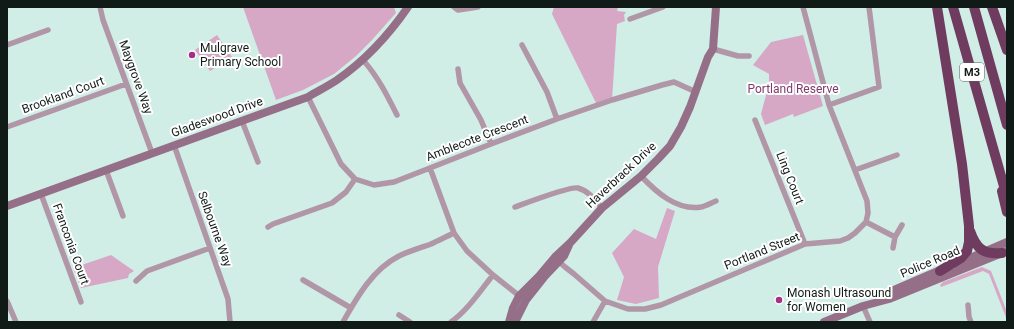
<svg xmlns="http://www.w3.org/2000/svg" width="1014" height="329" font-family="Roboto,sans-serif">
	<rect width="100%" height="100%" fill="#d0ede6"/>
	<path fill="#d6a8c6" d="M243 7H394L396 13 372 40 356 56 334 74 303 90 276 100Z
		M554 7H618L617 11 626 12 624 15 625 21 617 24 612 100 597 105 552 14Z
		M217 35 232 57 210 71 195 50Z
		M803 35 823 106 794 117 793 114 765 125 761 114 769 84V74L753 65 771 42Z
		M667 208 675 211 658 267 659 298 636 304 617 300 624 277 612 253 634 229 656 239Z
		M111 255 134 271 129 274 128 278 81 288 73 268Z
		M982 267 991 271 1007 312V320L989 274 983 271 941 287 940 285 943 282Z"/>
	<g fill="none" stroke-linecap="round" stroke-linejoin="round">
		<path stroke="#b196a7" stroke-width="5.5" d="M100 7 103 20 152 153
			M454 7 458 10 478 7
			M630 19 663 7
			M7 45 48 30
			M522 45 547 92 557 119
			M713 49 738 56H749
			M363 60C378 77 387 95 397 115
			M458 69 460 83 481 120 491 144
			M308 97 341 164 355 179 374 185 394 182 430 168 491 144 557 119 612 100 662 85 674 82 696 92
			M829 105 879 87 869 7
			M755 120 805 244
			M242 121 258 162
			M7 127 126 84
			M174 145 228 299 230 322
			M430 168 454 233 467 251 493 275 522 298
			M106 170 123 216
			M855 170 897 155
			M641 176C656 192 677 211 701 207 706 206 711 203 716 201
			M41 194 81 302
			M515 207C526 203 570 186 578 188 589 191 595 200 602 208
			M866 222 895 237
			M268 227 273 224 332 203 346 192 355 179
			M893 248 895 237 902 225
			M556 259 565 267 574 274 605 301 628 309H645L661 305 805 244 840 241 848 238 855 233 866 222 868 213 867 201 829 105 803 7
			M303 280 351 308
			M136 281 147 271 210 248
			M7 301 16 322
			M968 305 969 317 971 322
			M863 306 870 322
			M399 315 410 322
			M343 322C357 297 373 269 399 256 409 251 420 248 431 244 439 240 446 237 454 233
			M451 322C467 311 481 290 493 275
			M593 322 605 301"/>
		<path stroke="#956f88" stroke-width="8" d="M7 206 308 97C318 91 328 86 337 80 366 60 388 36 408 7
			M956 264 1007 242
			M879 298 887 293 945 268
			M509 322 513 308 519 296 539 276 555 257 570 243 602 208 641 176 658 159 670 146 681 127 690 107 708 57 713 49 716 7
			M515 322 526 300 545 276 564 256 569 245
			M824 322 863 306 889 299 1007 251"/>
		<path stroke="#6f3c60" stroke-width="10" d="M937 7 962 164 969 226V242L967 251 961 258 940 271
			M953 7 1007 197
			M974 7 1007 125
			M992 7 1007 50
			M1002 191 1007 212
			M970 231C976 248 983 255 1002 253"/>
	</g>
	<g fill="#a63088" stroke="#fff" stroke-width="1.5">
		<circle cx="192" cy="55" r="4"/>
		<circle cx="779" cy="300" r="4"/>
	</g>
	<g text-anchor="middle" stroke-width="4" stroke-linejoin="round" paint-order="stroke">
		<rect fill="#fff" stroke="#585f5d" stroke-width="1" x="960" y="63" width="24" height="18" rx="3"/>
		<g font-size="11" font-weight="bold" fill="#101b18">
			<text x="972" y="76">M3</text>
		</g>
		<g font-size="12" fill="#101b18" stroke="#fff" text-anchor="start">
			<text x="200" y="52">Mulgrave<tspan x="200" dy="14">Primary School</tspan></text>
			<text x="787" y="297">Monash Ultrasound<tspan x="787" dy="14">for Women</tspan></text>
		</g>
		<g font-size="12" fill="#101b18" stroke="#fff">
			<text transform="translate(136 77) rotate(70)" y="4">Maygrove Way</text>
			<text transform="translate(63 95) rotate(-20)" y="4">Brookland Court</text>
			<text transform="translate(217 117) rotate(-20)" y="4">Gladeswood Drive</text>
			<text transform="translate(477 138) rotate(-21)" y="4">Amblecote Crescent</text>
			<text transform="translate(621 175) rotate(-43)" y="4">Haverbrack Drive</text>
			<text transform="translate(790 178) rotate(68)" y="4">Ling Court</text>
			<text transform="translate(215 229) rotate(70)" y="4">Selbourne Way</text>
			<text transform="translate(71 244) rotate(70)" y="4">Franconia Court</text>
			<text transform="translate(762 251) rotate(-22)" y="4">Portland Street</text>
			<text transform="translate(930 262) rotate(-23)" y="4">Police Road</text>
		</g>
		<g font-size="12" fill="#81396c" stroke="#fff">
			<text x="793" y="93">Portland Reserve</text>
		</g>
	</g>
	<rect width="1014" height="329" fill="none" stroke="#101b18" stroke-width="16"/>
</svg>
